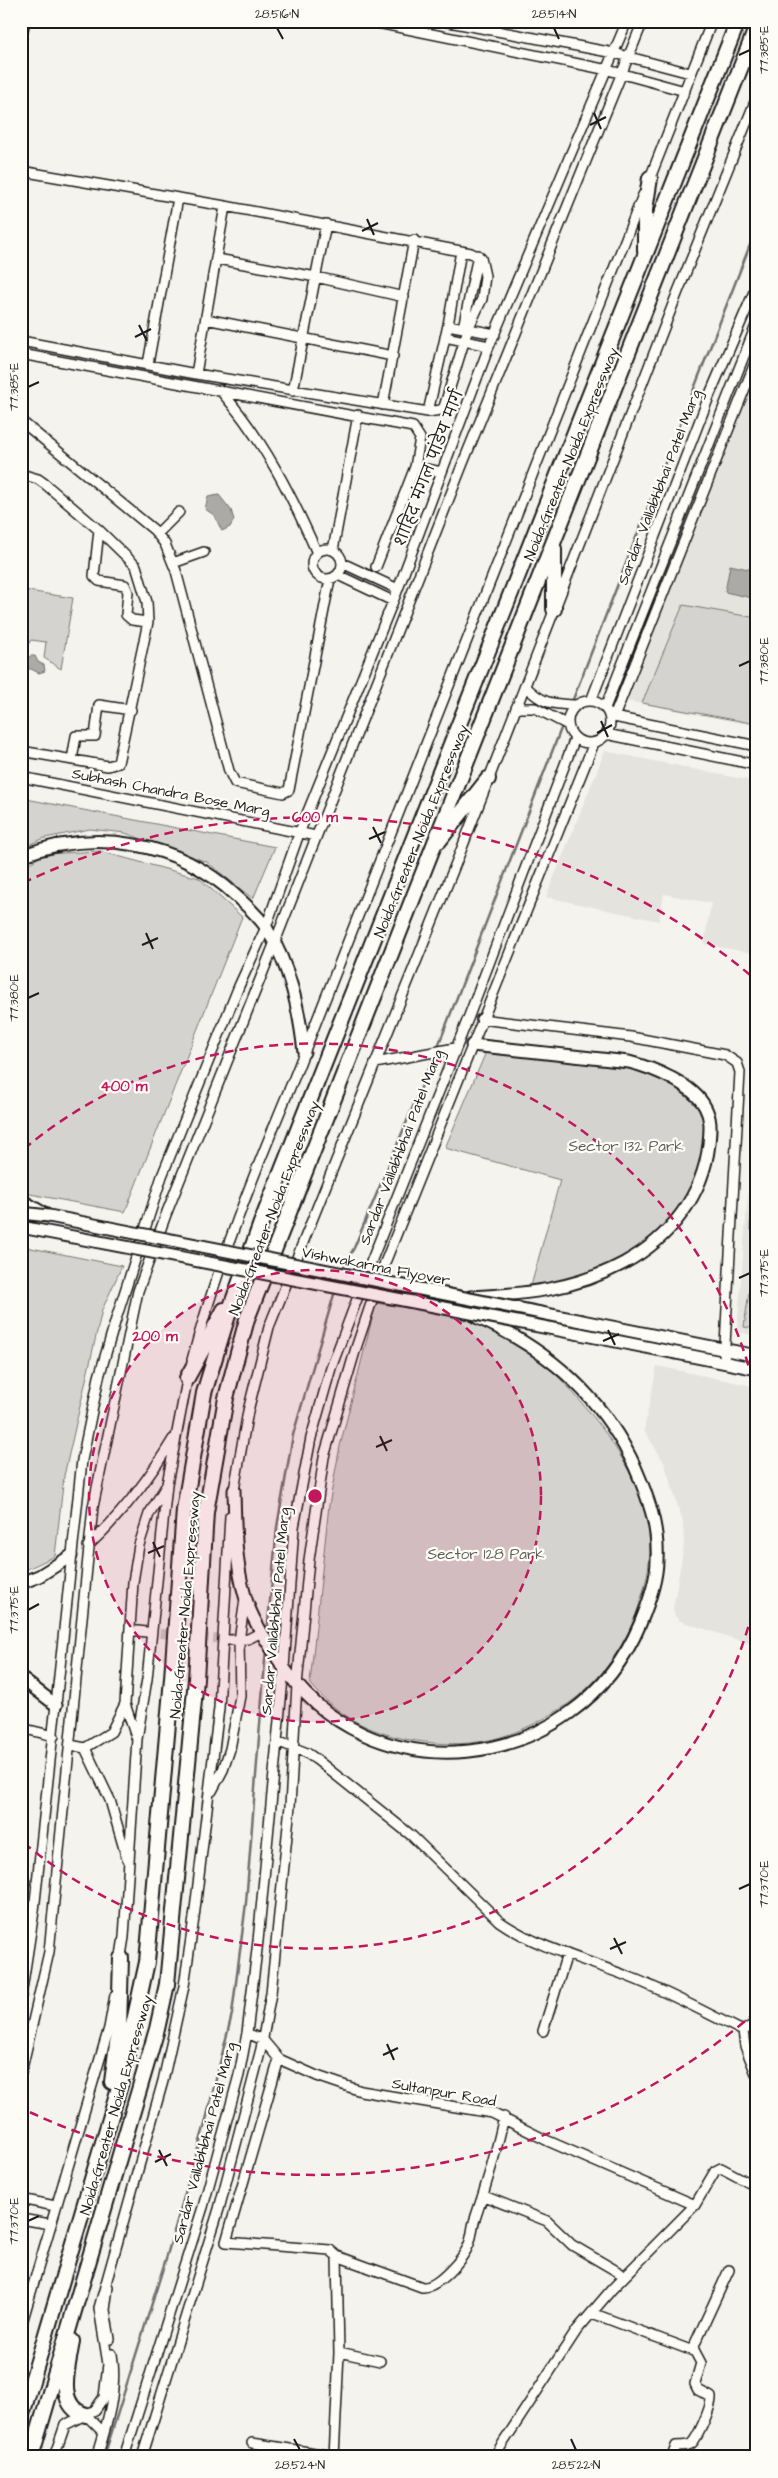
<svg xmlns="http://www.w3.org/2000/svg" width="778" height="2478" font-family="'Architects Daughter','Playpen Sans Deva',sans-serif">
	<rect width="100%" height="100%" fill="#f4f3ee"/>
	<filter id="ink" filterUnits="userSpaceOnUse"><feTurbulence type="fractalNoise" baseFrequency=".02" numOctaves="2"/><feDisplacementMap in="SourceGraphic" scale="10" xChannelSelector="R" yChannelSelector="G"/><feConvolveMatrix kernelMatrix="1 2 1 2 8 2 1 2 1" color-interpolation-filters="sRGB"/></filter>
	<g filter="url(#ink)">
		<path fill="#e4e3de" d="M757 367V726L627 701Z
			M605 751 757 782V954L704 944 711 903 664 894 659 921 546 897Z
			M757 1082V1336L737 1332Z
			M657 1366 757 1387V1646L680 1621 675 1616 673 1609 684 1545 683 1522 664 1462 644 1430Z"/>
		<path fill="#d4d3cf" stroke="#787876" d="M21 590 73 598 61 669 44 658 46 642 31 640 27 646 21 645Z
			M683 605 757 618V724L642 703Z
			M21 798 275 847 253 899 207 862 125 833 90 829 45 838 21 848Z
			M99 851 199 878 242 917 125 1212 30 1194 21 1187V868L45 854Z
			M486 1052C520 1056 554 1059 588 1063 609 1065 632 1066 651 1074 664 1079 679 1090 689 1099 706 1112 705 1127 703 1146 694 1218 629 1263 565 1281 554 1284 542 1285 531 1286L560 1180 445 1148Z
			M757 1143V1234H753L750 1227Z
			M21 1246 122 1266 102 1310 64 1476 55 1556 21 1572Z
			M753 1264H757L754 1287 757 1290V1329L744 1327Z
			M376 1303C405 1308 437 1311 466 1320 489 1328 511 1341 531 1355 554 1369 570 1389 587 1409 621 1450 656 1507 649 1563 647 1583 640 1603 633 1622 617 1658 593 1689 559 1710 518 1735 483 1747 435 1743 385 1739 342 1723 310 1683L329 1505 340 1446Z"/>
		<path fill="#abaaa6" stroke="#72716f" d="M219 495 231 510 234 520 230 527 222 531 214 515 205 509 208 497Z
			M730 565 757 571V599L725 592Z
			M30 656H35L38 662 44 665 45 671 39 673 31 669H21V660H27Z"/>
		<g fill="none" stroke-linecap="round" stroke-linejoin="round">
			<path stroke="#72716f" stroke-width="2.5" d="M572 702 757 227
				M564 721 570 707
				M437 1049 562 726
				M342 1269 354 1248 435 1054
				M267 1633 277 1527 293 1435 335 1291
				M104 2457 168 2252 205 2124 232 2014 246 1903 266 1648"/>
			<path stroke="#c9c8c4" stroke-width="9" stroke-dasharray="9 4.5" stroke-linecap="butt" d="M146 1632 228 1640"/>
			<g stroke="#1c1c1c" stroke-width="12">
				<path id="minor" d="M368 21 608 70 685 91
					M444 21 614 53 690 73
					M21 39 25 21
					M21 171 225 206 471 253 481 258 485 276 482 299 468 329 444 407 441 410 428 412 196 374 21 341
					M648 183 712 21
					M217 259 316 277 404 297
					M206 319 393 356
					M448 325 495 334
					M463 328 478 255
					M445 337 489 346
					M21 354 413 427 420 438 415 467 376 567
					M148 364 178 198
					M196 374 225 206
					M220 390C263 439 291 494 317 553
					M293 391 326 224
					M383 405 414 240
					M428 412 448 325 461 251
					M21 421 154 530 165 544 176 571 229 771 235 783 283 793 289 790 330 579
					M415 467 442 472
					M21 474 38 479 45 484 99 530 94 576 99 581 125 585 128 592 126 615 132 620 148 622 118 763 108 766 21 751
					M99 530 136 566 147 602 148 622
					M157 534 179 512
					M312 564a15 15 0 1 1 30 0a15 15 0 1 1-30 0Z
					M333 550 358 415
					M173 563 204 552
					M342 563 398 589
					M338 575 393 601
					M525 686C543 704 551 704 575 705
					M591 701 710 394 757 285
					M568 722a21 21 0 1 1 42 0a21 21 0 1 1-42 0Z
					M516 708H535L568 725
					M605 708 757 323
					M609 716 757 746
					M614 717 757 358
					M606 734 757 765
					M72 760 76 736H95L99 705 131 710
					M21 777 316 836
					M481 1019 631 1037 725 1055 737 1063 740 1072 724 1363
					M375 1063 455 1048
					M192 1360C218 1263 255 1171 294 1078L643 195
					M233 1496 248 1411 269 1327 460 853 677 294 757 97
					M88 1546C121 1515 149 1479 173 1439
					M130 1630 146 1632
					M228 1640 248 1639 262 1632
					M21 1728 54 1736
					M136 1737 125 1704 133 1582 139 1545 149 1514 166 1486
					M277 1741 307 1753 317 1760 412 1836 499 1921C539 1949 588 1960 632 1978 670 1993 706 2013 743 2031
					M70 1745 85 1748 111 1732 125 1704
					M85 1748 110 1800 127 1859
					M212 1791 223 1770 230 1749 240 1696 239 1641 245 1599
					M120 1962 124 1937 137 1739 147 1679 167 1484 188 1375
					M21 1996 34 1911 82 1460 99 1377 116 1319 162 1176 239 986 266 927 300 831 398 589 488 349 627 21
					M543 2031 567 1954
					M743 2031 745 2046 757 2076
					M743 2031 757 2022
					M247 2033 263 2040 279 2059 317 2076 361 2091 492 2113 548 2141 695 2205
					M279 2059 226 2242 330 2250 337 2256 339 2353 334 2457
					M21 2073 49 1952 93 1507 138 1291 167 1212 275 942 463 463 643 21
					M484 2196 547 2221 572 2245 625 2276
					M21 2199 55 2206
					M21 2219 50 2224
					M337 2256 422 2287C437 2289 464 2258 469 2244 472 2237 472 2229 474 2222 486 2187 496 2153 504 2117
					M108 2287 105 2310 110 2339
					M592 2313 693 2351
					M21 2326 109 2028 115 1995
					M339 2352 380 2361
					M86 2415 104 2433
					M252 2443 334 2456
					M54 2457 65 2425 95 2410 104 2397 108 2364 99 2308 163 2081 184 1986 194 1918 219 1708 230 1516
					M97 2457C107 2424 118 2389 112 2354
					M124 2457 203 2207 239 2075 247 2033 258 1941 284 1668 294 1527 311 1438 331 1368 371 1262 469 1016 575 738
					M142 2457 219 2209 261 2049 271 1993 290 1806 297 1685 309 1560 324 1457 356 1348 384 1265 594 743
					M494 2457 577 2330 612 2289 695 2205 715 2171 721 2168 757 2187
					M672 2457 676 2446C681 2445 688 2447 692 2443 698 2437 712 2406 711 2397L698 2390 695 2384 701 2363 693 2348 729 2270"/>
			</g>
			<g stroke="#1c1c1c" stroke-width="15">
				<path id="major" d="M21 856C95 828 178 841 236 896 247 906 259 916 267 929 290 967 299 1008 304 1052
					M21 1200 48 1216
					M470 1297C526 1294 574 1290 624 1263 670 1238 703 1196 709 1144 710 1130 712 1120 705 1107 693 1084 653 1068 629 1062L472 1045
					M582 1321 757 1356
					M580 1334 757 1369
					M234 1490C235 1526 235 1562 245 1596 251 1618 266 1640 278 1659 368 1800 577 1775 640 1624 648 1605 657 1581 657 1560 659 1527 648 1497 635 1467 603 1397 546 1348 476 1317
					M21 1583 39 1576 71 1556
					M21 1678 56 1705"/>
			</g>
			<g stroke="#1c1c1c" stroke-width="18">
				<path id="highway" d="M645 251V210L650 178
					M554 609V549
					M439 841 488 779
					M187 1378 224 1310
					M112 2082 119 2029 121 1958
					M72 2341C69 2365 54 2406 86 2415
					M21 2418 120 2085 147 1962 172 1678 184 1510 204 1393 228 1315 261 1223 738 21
					M31 2457 157 2029 167 1984 196 1679 206 1512 226 1398 247 1319 757 26"/>
			</g>
			<use href="#minor" stroke="#fdfcf7" stroke-width="9"/>
			<use href="#major" stroke="#fdfcf7" stroke-width="11"/>
			<use href="#highway" stroke="#fdfcf7" stroke-width="14"/>
			<g stroke="#1c1c1c" stroke-width="15" stroke-linecap="butt">
				<path id="major-bridge" d="M21 1213 49 1216 582 1321
					M21 1227 580 1334"/>
			</g>
			<use href="#major-bridge" stroke="#fdfcf7" stroke-width="11"/>
		</g>
	</g>
	<path fill="none" stroke="#1c1c1c" stroke-width="2" d="M277 28 283 39M554 28 559 39M739 55 750 50M594 113 601 129M590 125 606 117M367 219 374 235M362 231 378 223M139 325 147 341M135 337 151 329M28 387 39 382M739 666 750 661M601 721 608 737M597 733 612 725M373 827 381 843M369 839 385 832M146 933 153 949M142 945 158 938M28 998 39 993M739 1278 750 1273M608 1330 615 1345M603 1341 619 1334M380 1436 387 1451M376 1447 392 1440M153 1542 160 1557M148 1553 164 1546M28 1610 39 1604M739 1889 750 1884M614 1938 622 1954M610 1949 626 1942M387 2044 394 2060M383 2055 398 2048M159 2150 167 2166M155 2162 171 2154M28 2221 39 2216M294 2439 300 2450M571 2439 576 2450"/>
	<circle cx="315" cy="1496" r="226" fill="#c2185b" fill-opacity=".12"/>
	<g fill="none" stroke="#c2185b" stroke-width="2.5" stroke-dasharray="9 6">
		<circle cx="315" cy="1496" r="226"/>
		<path d="M756 1598A453 453 0 0 1 24 1843M24 1149A453 453 0 0 1 756 1394"/>
		<path d="M756 2012A679 679 0 0 1 23 2109M23 883A679 679 0 0 1 756 980"/>
	</g>
	<g text-anchor="middle" stroke-width="4.5" stroke-linejoin="round" paint-order="stroke">
		<g font-size="15" fill="#1c1c1c" stroke="#fdfcf7">
			<text transform="translate(571 454) rotate(-68)" y="5">Noida-Greater Noida Expressway</text>
			<text transform="translate(429 468) rotate(-69)" y="5">शाहिद मंगल पांडेय मार्ग</text>
			<text transform="translate(659 487) rotate(-69)" y="5">Sardar Vallabhbhai Patel Marg</text>
			<text transform="translate(171 792) rotate(11)" y="5">Subhash Chandra Bose Marg</text>
			<text transform="translate(421 831) rotate(-68)" y="5">Noida-Greater Noida Expressway</text>
			<text transform="translate(401 1147) rotate(-69)" y="5">Sardar Vallabhbhai Patel Marg</text>
			<text transform="translate(274 1208) rotate(-69)" y="5">Noida-Greater Noida Expressway</text>
			<text transform="translate(376 1266) rotate(11)" y="5">Vishwakarma Flyover</text>
			<text transform="translate(185 1605) rotate(-85)" y="5">Noida-Greater Noida Expressway</text>
			<text transform="translate(275 1611) rotate(-85)" y="5">Sardar Vallabhbhai Patel Marg</text>
			<text transform="translate(444 2092) rotate(10)" y="5">Sultanpur Road</text>
			<text transform="translate(116 2105) rotate(-74)" y="5">Noida-Greater Noida Expressway</text>
			<text transform="translate(204 2143) rotate(-75)" y="5">Sardar Vallabhbhai Patel Marg</text>
		</g>
		<g font-size="15" fill="#5c5c5b" stroke="#fdfcf7">
			<text x="626" y="1151">Sector 132 Park</text>
			<text x="486" y="1559">Sector 128 Park</text>
		</g>
	</g>
	<circle cx="315" cy="1496" r="8" fill="#c2185b" stroke="#fdfcf7" stroke-width="2.5"/>
	<g font-size="15" text-anchor="middle" font-weight="bold" fill="#c2185b" stroke="#fdfcf7" stroke-width="4.5" stroke-linejoin="round" paint-order="stroke">
		<text x="315" y="822">600 m</text>
		<text x="124" y="1091">400 m</text>
		<text x="155" y="1341">200 m</text>
	</g>
	<rect width="778" height="2478" fill="none" stroke="#fdfcf7" stroke-width="55"/>
	<rect x="28" y="28" width="722" height="2422" fill="none" stroke="#1c1c1c" stroke-width="2"/>
	<g font-size="12" text-anchor="middle" fill="#1c1c1c">
		<text x="277" y="18">28.516°N</text>
		<text x="554" y="18">28.514°N</text>
		<text transform="translate(764 50) rotate(-90)" y="4">77.385°E</text>
		<text transform="translate(14 387) rotate(-90)" y="4">77.385°E</text>
		<text transform="translate(764 661) rotate(-90)" y="4">77.380°E</text>
		<text transform="translate(14 998) rotate(-90)" y="4">77.380°E</text>
		<text transform="translate(764 1273) rotate(-90)" y="4">77.375°E</text>
		<text transform="translate(14 1610) rotate(-90)" y="4">77.375°E</text>
		<text transform="translate(764 1884) rotate(-90)" y="4">77.370°E</text>
		<text transform="translate(14 2221) rotate(-90)" y="4">77.370°E</text>
		<text x="300" y="2469">28.524°N</text>
		<text x="576" y="2469">28.522°N</text>
	</g>
</svg>
